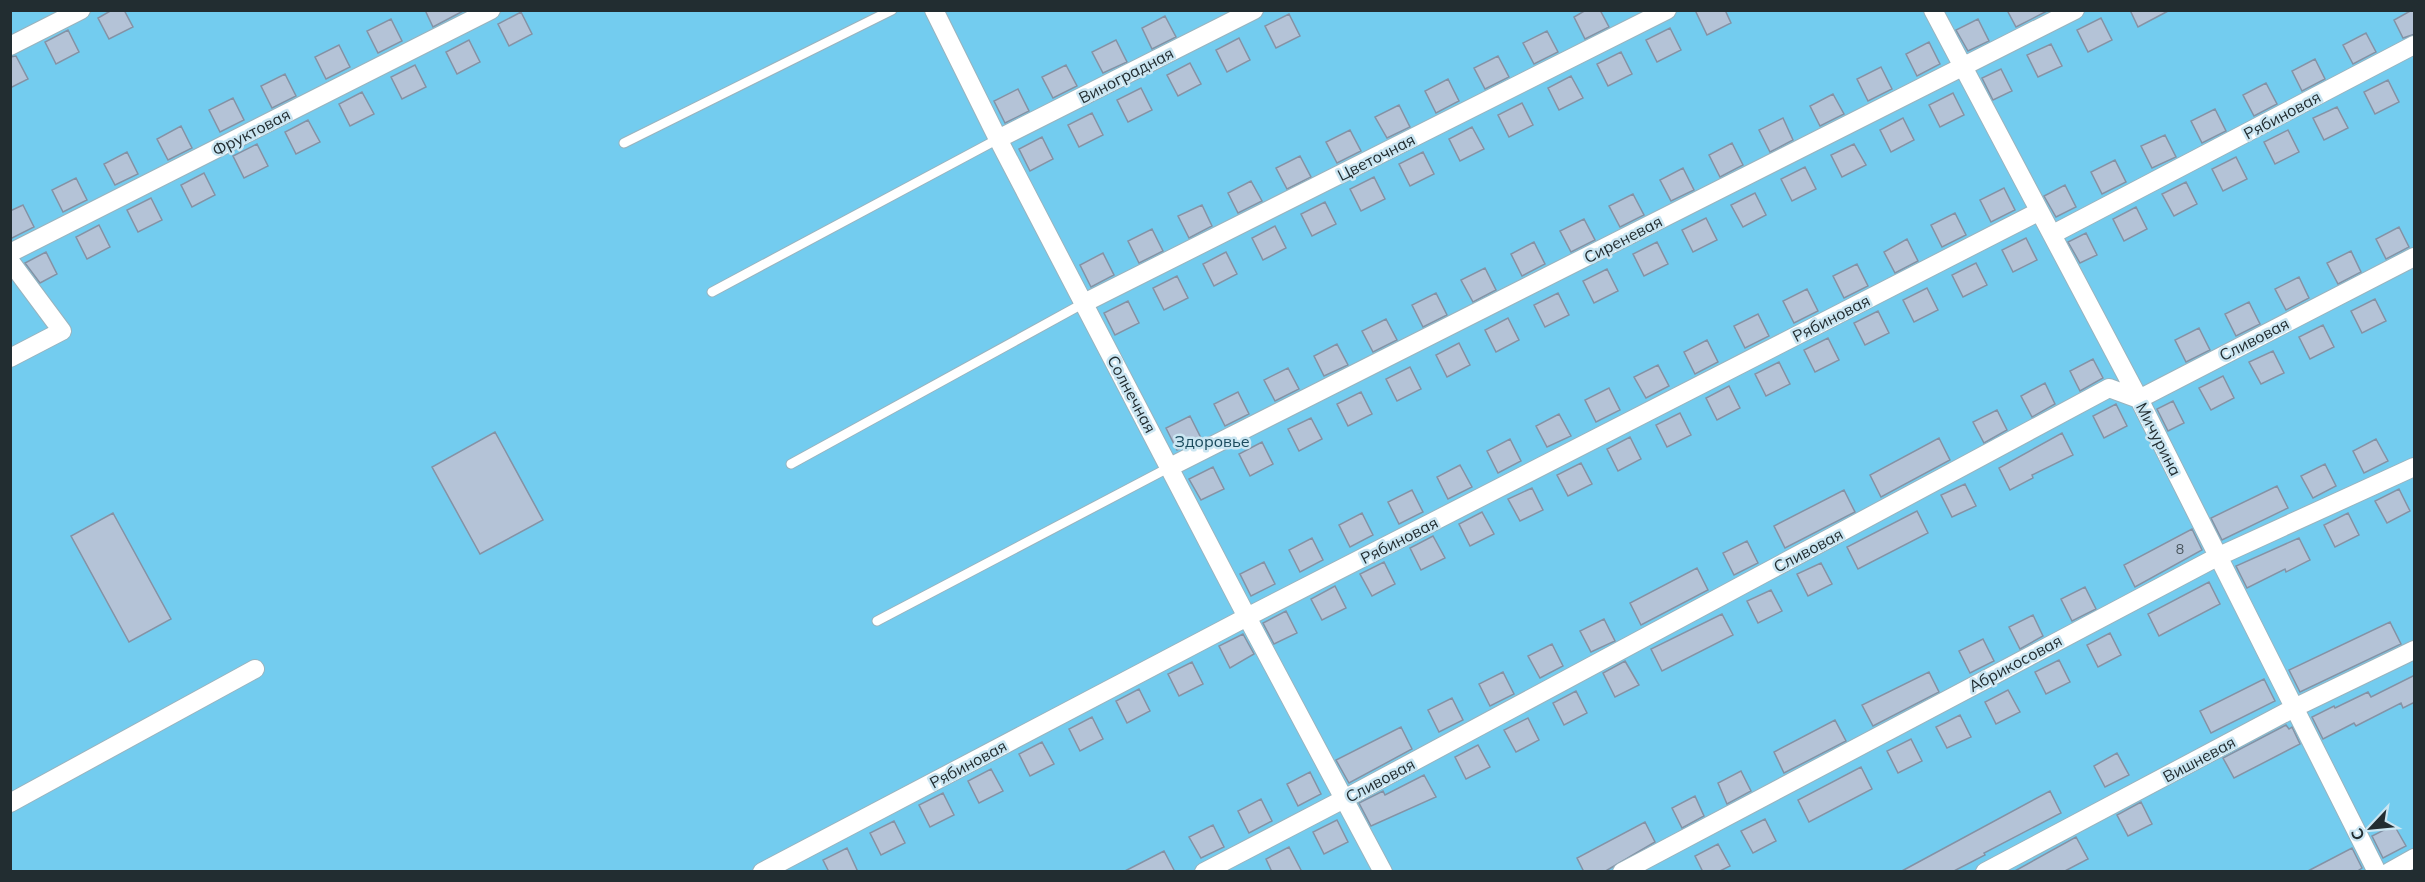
<svg xmlns="http://www.w3.org/2000/svg" width="2425" height="882" font-family="Mulish,sans-serif">
	<rect width="100%" height="100%" fill="#cbe6f2"/>
	<path fill="#73ccef" d="M11 11H2414V871H11Z"/>
	<path fill="#b4c3d7" stroke="#8492a5" stroke-width="1.5" d="M112 10H124L133 27 109 39 98 18Z
		M425 10H465L433 27Z
		M1586 10H1600L1609 27 1585 39 1574 17Z
		M1695 10H1725L1731 23 1707 35Z
		M2007 10H2049L2016 27Z
		M2130 10H2170L2138 27Z
		M2412 10H2415V34L2403 38 2394 20Z
		M521 12 532 34 509 46 498 24Z
		M1289 14 1300 36 1276 48 1265 26Z
		M1165 16 1176 37 1152 49 1142 28Z
		M2101 18 2112 40 2088 52 2077 30Z
		M391 19 402 41 378 53 367 31Z
		M1978 19 1989 41 1968 51 1956 30Z
		M1670 28 1681 50 1657 62 1646 40Z
		M68 30 79 52 56 64 45 42Z
		M1547 31 1558 52 1534 64 1523 43Z
		M2366 33 2376 52 2353 64 2343 45Z
		M1239 38 1250 60 1227 72 1216 50Z
		M469 40 480 62 457 74 446 52Z
		M1116 40 1127 62 1103 73 1092 52Z
		M1929 42 1940 64 1917 76 1906 54Z
		M2051 44 2062 66 2038 77 2027 55Z
		M339 45 350 67 326 79 315 57Z
		M1621 52 1632 74 1608 86 1597 64Z
		M16 56 28 79 10 88V57Z
		M1498 56 1509 77 1485 89 1474 68Z
		M2315 59 2325 79 2302 91 2292 71Z
		M1190 63 1201 84 1178 96 1167 75Z
		M415 65 426 87 402 99 391 77Z
		M1066 65 1077 86 1053 98 1042 77Z
		M1881 67 1892 89 1868 101 1857 79Z
		M2001 69 2012 91 1993 100 1982 78Z
		M285 74 296 96 272 108 261 86Z
		M1571 76 1583 98 1559 110 1548 88Z
		M1448 79 1459 101 1436 113 1425 91Z
		M2388 80 2399 102 2375 114 2364 92Z
		M2266 83 2277 104 2254 116 2243 95Z
		M1141 88 1152 110 1128 122 1117 100Z
		M1018 89 1029 111 1005 123 994 101Z
		M362 92 374 114 350 126 339 104Z
		M1953 93 1964 115 1940 127 1929 105Z
		M1833 94 1844 114 1820 126 1810 106Z
		M233 98 244 120 220 132 209 110Z
		M1522 103 1533 125 1509 137 1498 115Z
		M1399 105 1410 127 1387 138 1375 117Z
		M2337 107 2348 128 2324 140 2313 118Z
		M2215 109 2226 131 2202 143 2191 121Z
		M1092 113 1103 135 1079 147 1068 125Z
		M1783 118 1793 140 1770 152 1759 130Z
		M1903 118 1914 140 1891 152 1880 130Z
		M308 120 320 142 296 154 285 132Z
		M181 126 192 148 168 160 157 139Z
		M1472 127 1484 149 1460 161 1449 139Z
		M1350 130 1361 151 1337 163 1326 142Z
		M2288 130 2299 152 2275 164 2264 142Z
		M2165 135 2176 157 2152 168 2141 146Z
		M1042 137 1053 159 1030 171 1019 149Z
		M1732 143 1743 165 1720 177 1709 155Z
		M257 144 268 166 244 178 233 156Z
		M1854 144 1866 165 1842 177 1831 155Z
		M127 152 138 174 115 185 104 164Z
		M1423 152 1434 174 1410 186 1399 164Z
		M1300 156 1311 177 1287 189 1276 168Z
		M2236 157 2247 179 2223 191 2212 169Z
		M2115 160 2126 182 2102 194 2091 172Z
		M1805 167 1816 189 1792 201 1781 179Z
		M1683 168 1694 190 1671 201 1660 180Z
		M204 173 215 195 192 207 181 185Z
		M1374 177 1385 199 1361 211 1350 189Z
		M76 178 87 200 63 212 52 190Z
		M1251 181 1262 201 1238 213 1228 193Z
		M2186 182 2197 204 2174 216 2162 194Z
		M2065 185 2076 207 2056 217 2044 196Z
		M2004 188 2015 210 1991 222 1980 200Z
		M1755 193 1766 215 1743 227 1731 205Z
		M1633 194 1644 215 1620 227 1609 206Z
		M151 198 162 220 138 232 127 210Z
		M1325 202 1336 224 1312 236 1301 214Z
		M23 205 34 227 10 239V211Z
		M1202 205 1212 226 1189 238 1178 216Z
		M2136 207 2147 229 2124 241 2113 219Z
		M1955 213 1966 235 1942 247 1931 225Z
		M1706 218 1717 240 1693 252 1682 230Z
		M1584 219 1595 240 1571 252 1560 231Z
		M99 225 110 247 87 259 76 237Z
		M1275 226 1286 248 1263 260 1252 238Z
		M2399 227 2409 247 2386 259 2376 239Z
		M1152 229 1163 251 1139 263 1128 241Z
		M2086 233 2097 255 2080 263 2068 242Z
		M2026 238 2037 260 2013 272 2002 250Z
		M1907 239 1918 261 1895 273 1884 252Z
		M1534 242 1545 264 1522 276 1511 254Z
		M1657 242 1668 264 1644 276 1633 254Z
		M2351 251 2361 272 2338 284 2327 263Z
		M46 252 57 274 40 283 25 263Z
		M1226 252 1237 274 1214 286 1203 264Z
		M1103 253 1114 275 1091 287 1080 265Z
		M1976 263 1987 285 1963 297 1952 275Z
		M1857 264 1868 286 1844 298 1833 276Z
		M1485 268 1496 290 1473 302 1461 280Z
		M1607 269 1618 291 1594 303 1583 281Z
		M1177 276 1188 298 1164 310 1153 288Z
		M2299 277 2309 298 2286 310 2275 289Z
		M1927 288 1938 310 1914 322 1903 300Z
		M1807 289 1818 311 1794 323 1783 301Z
		M1436 293 1447 315 1423 327 1412 305Z
		M1558 293 1569 315 1545 327 1534 305Z
		M2375 299 2386 321 2362 333 2351 311Z
		M1128 301 1139 323 1115 335 1104 313Z
		M2249 302 2260 324 2236 336 2225 314Z
		M1878 311 1889 333 1865 345 1854 323Z
		M1758 314 1769 336 1745 348 1734 326Z
		M1508 318 1519 340 1496 352 1485 330Z
		M1386 319 1397 340 1373 352 1362 331Z
		M2323 325 2334 347 2310 359 2299 337Z
		M2199 328 2210 350 2186 362 2175 340Z
		M1828 338 1839 360 1815 372 1804 350Z
		M1707 340 1718 362 1695 374 1684 352Z
		M1459 343 1470 365 1447 377 1436 355Z
		M1337 344 1348 365 1324 376 1314 356Z
		M2273 351 2284 373 2261 384 2249 362Z
		M2093 359 2103 378 2080 391 2070 371Z
		M1779 362 1790 384 1766 396 1755 374Z
		M1658 365 1669 386 1646 398 1634 377Z
		M1410 367 1421 389 1397 401 1386 379Z
		M1288 368 1299 389 1275 401 1264 380Z
		M2223 376 2234 398 2211 410 2199 388Z
		M2045 383 2055 404 2032 417 2021 396Z
		M1729 386 1740 408 1717 420 1706 398Z
		M1609 388 1620 410 1596 422 1585 400Z
		M1238 392 1249 414 1225 426 1214 404Z
		M1361 392 1372 414 1348 426 1337 404Z
		M2173 401 2184 423 2168 431 2157 409Z
		M2116 404 2127 426 2104 438 2093 416Z
		M1997 410 2007 430 1984 443 1973 422Z
		M1680 413 1691 435 1667 447 1656 425Z
		M1559 414 1571 436 1547 447 1536 426Z
		M1190 416 1201 438 1177 450 1166 428Z
		M1311 418 1322 439 1299 451 1288 429Z
		M495 432 543 520 480 554 432 467Z
		M2062 433 2073 455 2032 475 2033 478 2010 490 1999 468Z
		M1630 437 1641 459 1618 471 1607 449Z
		M1939 438 1950 460 1881 497 1870 475Z
		M1510 439 1521 461 1498 473 1487 451Z
		M2376 439 2388 461 2364 473 2353 451Z
		M1262 442 1273 464 1250 476 1239 454Z
		M1581 463 1592 484 1568 496 1557 475Z
		M2325 464 2336 486 2313 498 2301 476Z
		M1460 465 1472 487 1448 499 1437 477Z
		M1213 467 1224 489 1201 500 1189 479Z
		M1965 484 1976 506 1952 517 1941 495Z
		M2277 486 2288 508 2222 540 2211 518Z
		M1532 488 1543 510 1520 521 1508 499Z
		M2399 489 2410 511 2387 523 2375 501Z
		M1412 490 1423 512 1399 524 1388 502Z
		M1844 490 1855 512 1785 548 1774 526Z
		M1917 511 1928 533 1858 569 1847 547Z
		M1482 512 1494 534 1470 546 1459 524Z
		M113 513 171 619 129 642 71 536Z
		M1362 513 1373 535 1350 547 1339 525Z
		M2348 513 2359 535 2335 547 2324 525Z
		M2192 529 2202 550 2135 587 2124 565Z
		M1433 536 1445 558 1421 570 1410 548Z
		M1312 538 1323 560 1300 572 1289 550Z
		M2299 538 2310 560 2286 572 2285 569 2247 588 2236 566Z
		M1747 541 1758 563 1734 575 1723 553Z
		M1264 562 1275 584 1251 596 1240 574Z
		M1384 562 1395 584 1372 596 1360 574Z
		M1821 563 1832 584 1808 596 1797 574Z
		M1697 568 1708 590 1641 625 1630 603Z
		M2209 582 2220 604 2159 636 2148 614Z
		M1335 586 1346 608 1322 620 1311 599Z
		M2085 587 2096 609 2072 621 2061 599Z
		M1771 590 1782 611 1758 623 1747 601Z
		M1286 611 1297 633 1274 644 1263 623Z
		M1722 614 1733 635 1662 671 1651 649Z
		M2033 615 2043 636 2020 649 2009 627Z
		M1604 619 1615 641 1591 652 1580 631Z
		M2390 622 2401 644 2300 692 2289 670Z
		M2110 633 2121 655 2098 667 2087 645Z
		M1243 634 1254 654 1230 668 1219 646Z
		M1983 639 1994 661 1970 673 1959 651Z
		M1552 644 1563 666 1540 678 1528 656Z
		M2059 660 2070 682 2046 694 2035 672Z
		M1625 661 1639 685 1615 697 1603 673Z
		M1192 662 1203 684 1179 696 1168 674Z
		M1503 672 1514 694 1490 706 1479 684Z
		M1929 672 1939 692 1873 726 1862 705Z
		M2415 675V702L2403 708 2401 703 2356 726 2354 723 2323 739 2312 717 2334 706 2335 708 2368 692 2371 697Z
		M2264 679 2275 701 2211 733 2200 711Z
		M1139 689 1150 711 1127 723 1116 701Z
		M2008 690 2020 712 1996 724 1985 702Z
		M1576 691 1587 713 1564 725 1553 703Z
		M1452 698 1463 720 1439 732 1428 710Z
		M1960 715 1971 737 1947 748 1936 727Z
		M1092 717 1103 739 1080 751 1069 729Z
		M1528 718 1539 740 1516 752 1504 730Z
		M1835 720 1846 741 1784 773 1774 752Z
		M2286 725 2289 729 2292 727 2300 744 2234 778 2223 758Z
		M1401 727 1412 749 1349 783 1336 760Z
		M1911 739 1922 761 1898 773 1887 751Z
		M1042 742 1054 764 1030 776 1019 754Z
		M1478 745 1490 767 1466 779 1455 757Z
		M2117 753 2129 775 2105 787 2094 766Z
		M1861 767 1872 789 1809 822 1798 800Z
		M991 769 1003 791 979 803 968 781Z
		M1741 771 1751 791 1727 804 1718 783Z
		M1310 772 1321 794 1298 806 1287 784Z
		M1424 775 1436 797 1371 826 1359 803 1383 791 1385 795Z
		M2050 791 2061 813 1984 853 1985 855 1952 872H1900Z
		M943 793 954 815 930 827 919 805Z
		M1695 796 1704 816 1682 828 1672 808Z
		M1261 799 1272 821 1249 833 1238 811Z
		M2141 802 2152 824 2128 836 2117 815Z
		M1765 819 1776 841 1753 853 1741 831Z
		M1337 820 1348 842 1324 854 1313 832Z
		M894 821 905 843 881 855 870 833Z
		M1645 822 1655 842 1604 872H1584L1577 858Z
		M1213 825 1224 847 1201 858 1189 837Z
		M2394 825 2406 846 2383 858 2372 836Z
		M2076 837 2088 859 2063 872H2013Z
		M1718 844 1730 866 1718 872H1703L1695 856Z
		M1289 847 1302 872H1272L1266 859Z
		M847 848 858 872H829L823 860Z
		M2352 848 2362 868 2356 872H2306Z
		M1164 851 1175 872H1123Z"/>
	<g fill="none" stroke-linecap="round" stroke-linejoin="round">
		<g stroke="#99b3be" stroke-width="11">
			<path id="lane" d="M624 143 892 10
				M712 292 998 139
				M791 464 1084 303
				M877 621 1170 467"/>
		</g>
		<g stroke="#99b3be" stroke-width="20">
			<path id="street" d="M934 10 998 139 1247 617 1383 872
				M1933 10 2139 399 2377 872
				M10 46 81 10
				M998 139 1254 10
				M2053 234 2414 45
				M10 253 491 10
				M10 261 62 331 10 358
				M1084 303 1667 10
				M1170 467 2075 10
				M10 803 255 669
				M762 872 1247 617 2038 212
				M1204 872 1344 799 2109 388 2139 399 2414 257
				M1622 872 2217 557 2414 467
				M1985 872 2294 708 2414 650
				M2389 872 2414 858"/>
		</g>
		<use href="#lane" stroke="#fff" stroke-width="9"/>
		<use href="#street" stroke="#fff" stroke-width="18"/>
	</g>
	<g text-anchor="middle" stroke-width="5" stroke-linejoin="round" paint-order="stroke">
		<g font-size="14" fill="#46525a">
			<text x="2180" y="554">8</text>
		</g>
		<g font-size="16" fill="#222d31" stroke="#cbe6f2">
			<text transform="translate(1126 75) rotate(-27)" y="6">Виноградная</text>
			<text transform="translate(2282 115) rotate(-28)" y="6">Рябиновая</text>
			<text transform="translate(251 132) rotate(-27)" y="6">Фруктовая</text>
			<text transform="translate(1376 157) rotate(-27)" y="6">Цветочная</text>
			<text transform="translate(1623 239) rotate(-27)" y="6">Сиреневая</text>
			<text transform="translate(1831 318) rotate(-27)" y="6">Рябиновая</text>
			<text transform="translate(2254 339) rotate(-27)" y="6">Сливовая</text>
			<text transform="translate(1132 394) rotate(62)" y="6">Солнечная</text>
			<text transform="translate(2159 439) rotate(63)" y="6">Мичурина</text>
			<text transform="translate(1399 540) rotate(-27)" y="6">Рябиновая</text>
			<text transform="translate(1808 550) rotate(-28)" y="6">Сливовая</text>
			<text transform="translate(2015 663) rotate(-28)" y="6">Абрикосовая</text>
			<text transform="translate(2199 759) rotate(-28)" y="6">Вишневая</text>
			<text transform="translate(968 764) rotate(-28)" y="6">Рябиновая</text>
			<text transform="translate(1380 780) rotate(-28)" y="6">Сливовая</text>
		</g>
		<g font-size="16" fill="#1a4a5c" stroke="#cbe6f2">
			<text x="1212" y="447">Здоровье</text>
		</g>
	</g>
	<rect width="2425" height="882" fill="none" stroke="#222d31" stroke-width="24"/>
	<g transform="translate(2371 828) rotate(244)" stroke="#cbe6f2" stroke-width="4.5" paint-order="stroke">
	<path d="M0-4.5L10 22L0 15L-10 22Z" fill="#222d31"/>
	<text y="-9" font-size="16" font-weight="bold" text-anchor="middle" fill="#222d31">С</text>
	</g>
</svg>
